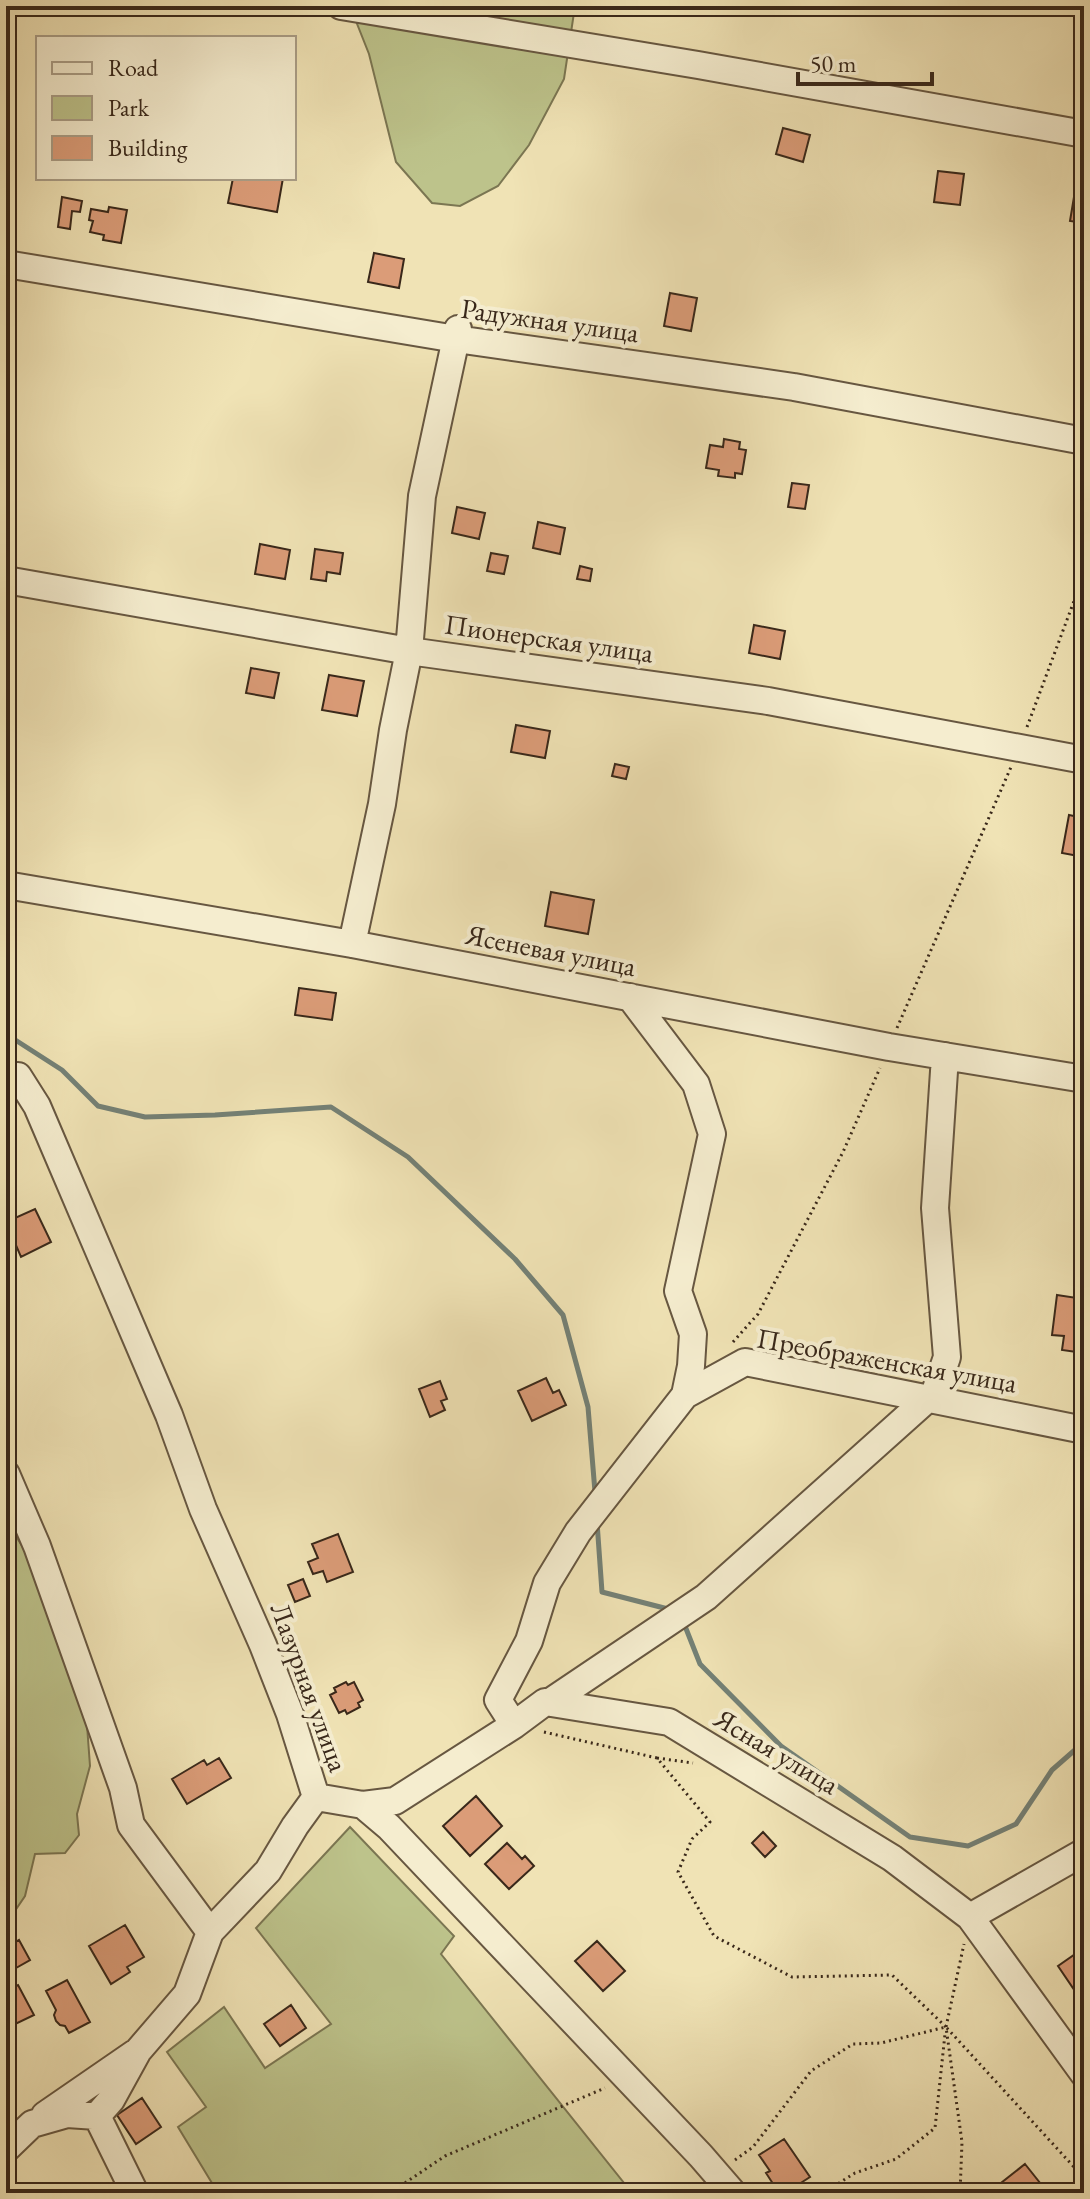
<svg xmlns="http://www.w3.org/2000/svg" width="1090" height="2199" font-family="'EB Garamond',serif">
	<rect width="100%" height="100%" fill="#f0e3b5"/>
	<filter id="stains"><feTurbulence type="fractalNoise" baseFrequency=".0025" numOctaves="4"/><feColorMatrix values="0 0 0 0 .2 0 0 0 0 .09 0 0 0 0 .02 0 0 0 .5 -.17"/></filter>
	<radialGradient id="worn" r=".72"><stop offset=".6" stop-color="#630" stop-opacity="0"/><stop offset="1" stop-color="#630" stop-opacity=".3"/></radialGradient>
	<path fill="#bdc38b" stroke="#7b7652" stroke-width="2" d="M350 6H575L564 79 529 145 498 186 460 206 432 203 396 162 369 54Z
		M6 1520 32 1562 85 1698 90 1766 77 1814 79 1835 65 1853 35 1854 25 1896 6 1924Z
		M350 1827 454 1936 441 1954 632 2193H218L178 2127 206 2107 167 2052 224 2007 265 2068 331 2024 256 1928Z"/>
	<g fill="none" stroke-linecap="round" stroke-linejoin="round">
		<path stroke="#748176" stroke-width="5" d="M6 1034 62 1070 98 1106 145 1117 215 1115 331 1107 408 1157 515 1259 563 1315 588 1407 595 1492
			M597 1522 602 1592 672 1610
			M683 1621 700 1664 781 1746 910 1837 968 1846 1016 1824 1052 1770 1084 1742"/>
	</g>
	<path fill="#db9c78" stroke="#39281a" stroke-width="2" d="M783 128 810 135 803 162 776 154Z
		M938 171 964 174 960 205 934 202Z
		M233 178H283L277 212 228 203Z
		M62 197 82 201 80 212 72 211 70 229 58 227Z
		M1074 197 1084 199V223L1070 221Z
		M109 207 127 210 121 243 103 240 104 235 90 232 93 221 89 220 91 209 108 212Z
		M374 253 404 259 399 288 368 282Z
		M670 293 697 298 691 331 664 326Z
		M724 439 740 442 739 449 746 450 742 474 735 473V478L718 476 719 470 706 468 710 445 723 447Z
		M792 483 809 485 805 509 788 507Z
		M457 507 485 513 479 539 452 533Z
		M538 522 565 528 560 554 533 548Z
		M260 544 290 550 285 579 255 574Z
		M315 549 343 553 340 574 327 572 326 581 311 579Z
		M491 553 508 556 504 574 487 571Z
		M580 566 592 569 590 581 577 579Z
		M754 625 785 631 780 659 749 653Z
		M251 668 279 673 274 698 246 693Z
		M329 675 364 681 357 716 322 710Z
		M516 725 550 731 545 758 511 752Z
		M615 764 629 767 626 779 612 776Z
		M1069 815 1084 818V857L1062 853Z
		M551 892 594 900 588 934 545 926Z
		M299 988 336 993 332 1020 295 1015Z
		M35 1209 51 1242 21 1257 6 1222Z
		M1057 1295 1083 1299 1084 1296V1353L1062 1350 1064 1336 1052 1335Z
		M546 1378 553 1393 559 1390 566 1405 532 1421 518 1391Z
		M440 1381 447 1399 441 1401 445 1410 430 1417 419 1389Z
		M338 1534 353 1572 327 1582 323 1571 313 1574 308 1562 318 1558 312 1544Z
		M303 1579 310 1596 295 1602 288 1585Z
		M346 1682 348 1685 354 1682 363 1700 358 1703 360 1707 347 1714 345 1710 339 1713 330 1695 336 1692 334 1688Z
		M219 1758 231 1778 187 1804 172 1779 204 1760 207 1765Z
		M476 1796 502 1826 470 1856 443 1826Z
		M763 1832 776 1846 765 1857 752 1843Z
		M507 1843 522 1859 525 1856 534 1866 509 1889 485 1864Z
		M125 1925 144 1957 127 1967 130 1972 111 1984 89 1946Z
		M19 1940 30 1960 16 1968 6 1952V1948Z
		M597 1941 625 1971 603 1991 575 1961Z
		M1081 1950 1084 1955V1989L1077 1994 1058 1966Z
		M67 1980 90 2022 69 2033 65 2026 60 2025 56 2021 54 2015 56 2010 46 1991Z
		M18 1985 34 2015 7 2028 6 1991Z
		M291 2005 306 2028 280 2046 264 2024Z
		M142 2098 161 2127 136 2144 117 2115Z
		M784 2139 810 2177 785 2193H779L766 2173 770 2171 759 2155Z
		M1025 2164 1048 2193H1009L1001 2183Z"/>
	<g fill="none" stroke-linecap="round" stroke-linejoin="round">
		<g stroke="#675741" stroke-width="30">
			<path id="minor" d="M341 6 698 65 1084 134
				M6 264 456 339 794 387 1084 441
				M6 580 409 651 768 701 1084 760
				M6 885 352 944 889 1047 1084 1079
				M352 944 382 804 393 730 409 651 422 496 458 329
				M6 1082 18 1076 37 1106 169 1415 203 1509 263 1645 290 1714 316 1797 363 1805 389 1827 701 2156 733 2193
				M685 1395 745 1362 1084 1430
				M6 1474 37 1546 123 1788 131 1825 210 1932
				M550 1702 706 1597 935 1392 947 1357 935 1208 945 1056
				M514 1725 498 1700 529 1641 547 1583 578 1532 685 1395 691 1366 693 1334 678 1291 712 1134 696 1084 630 997
				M363 1805 395 1801 514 1725 545 1702 669 1722 892 1858 970 1917 1084 2074
				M970 1917 1084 1852
				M45 2115 135 2053
				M97 2116 111 2100 138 2051 187 1994 210 1932 268 1871 295 1826 316 1797
				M6 2149 32 2124 67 2114 97 2116 135 2193"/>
		</g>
		<path stroke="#39281a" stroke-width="3" stroke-dasharray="2 4" stroke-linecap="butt" d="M1027 727 1080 585 1084 523
			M897 1028 1011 767
			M733 1342 758 1314 843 1152 880 1068
			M544 1732 657 1758 710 1822 692 1839 678 1872 714 1936 792 1977 892 1975 946 2027 962 2142 960 2193
			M657 1758 693 1763
			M946 2027 964 1944
			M735 2160 753 2147 811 2071 853 2044 881 2043 946 2027 1084 2178
			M390 2193 445 2156 605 2088
			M823 2193 855 2173 896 2159 935 2128 945 2034"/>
		<use href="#minor" stroke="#f5edcf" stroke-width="26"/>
	</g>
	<g text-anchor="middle" stroke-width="8" stroke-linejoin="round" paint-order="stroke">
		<g font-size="28" fill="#39281a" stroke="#f5edcf">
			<text transform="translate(550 320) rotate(8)" y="10">Радужная улица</text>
			<text transform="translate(549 638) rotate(8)" y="10">Пионерская улица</text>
			<text transform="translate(551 950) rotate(11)" y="10">Ясеневая улица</text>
			<text transform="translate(887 1360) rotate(10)" y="10">Преображенская улица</text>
			<text transform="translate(310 1687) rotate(70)" y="10">Лазурная улица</text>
			<text transform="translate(777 1751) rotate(31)" y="10">Ясная улица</text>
		</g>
	</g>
	<rect width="1090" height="2199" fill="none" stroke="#f0e3b5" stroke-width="32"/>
	<rect x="8" y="8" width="1074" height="2183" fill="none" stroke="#39281a" stroke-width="4"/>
	<rect x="16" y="16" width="1058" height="2167" fill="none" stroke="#39281a" stroke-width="2"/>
	<rect x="36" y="36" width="260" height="144" fill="#f5edcf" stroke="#aa9e87" stroke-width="2"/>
	<rect x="52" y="62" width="40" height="12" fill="#f5edcf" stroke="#aa9e87" stroke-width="2"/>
	<text x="108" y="76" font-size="24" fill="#39281a">Road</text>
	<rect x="52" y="96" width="40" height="24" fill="#bdc38b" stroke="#aa9e87" stroke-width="2"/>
	<text x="108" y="116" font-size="24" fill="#39281a">Park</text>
	<rect x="52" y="136" width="40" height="24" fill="#db9c78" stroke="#aa9e87" stroke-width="2"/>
	<text x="108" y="156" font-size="24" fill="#39281a">Building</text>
	<path d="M798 72v12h134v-12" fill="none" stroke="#39281a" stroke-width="4"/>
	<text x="810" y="72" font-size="24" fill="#39281a" stroke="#f5edcf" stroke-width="6" paint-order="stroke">50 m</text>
	<rect width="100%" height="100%" filter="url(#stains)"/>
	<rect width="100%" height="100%" fill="url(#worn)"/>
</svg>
